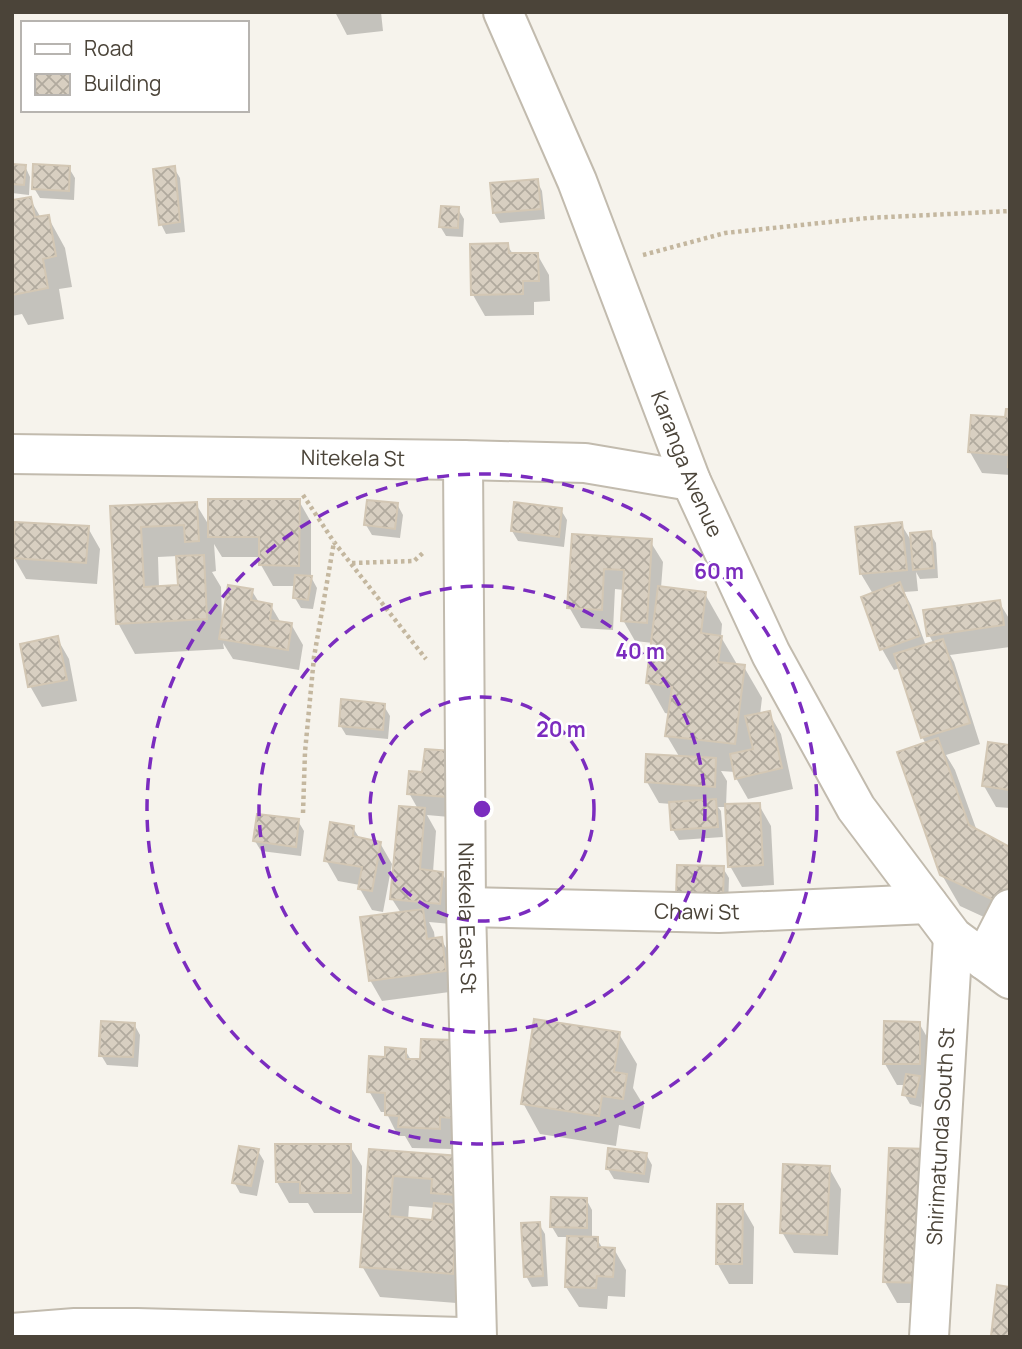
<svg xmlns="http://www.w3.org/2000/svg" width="1022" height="1349" font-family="Manrope,sans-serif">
	<defs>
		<pattern id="building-cross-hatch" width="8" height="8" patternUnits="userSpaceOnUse" patternTransform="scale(1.75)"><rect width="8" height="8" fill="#d8cfc1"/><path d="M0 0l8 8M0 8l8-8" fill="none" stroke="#b1aa9e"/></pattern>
	</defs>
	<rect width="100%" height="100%" fill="#f6f3ec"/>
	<path fill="#0003" fill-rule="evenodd" d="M335 12H381L383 31 347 35Z
		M12 166H25L30 177 29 195 12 193Z
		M69 168 75 178 74 200 40 198 34 188Z
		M174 168 180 178 185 232 166 234 161 224Z
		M537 181 542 191 545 219 500 223 494 213Z
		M30 199 41 218 48 217 65 248 72 287 59 289 64 319 28 325 22 314 12 316V284Z
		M458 209 464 219 463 237 446 236 440 226Z
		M507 245 513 254H537L549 275 550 301 534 302V315L485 316 473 295Z
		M1010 411V475L982 473 970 452 1007 419Z
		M299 501 311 522V577L317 588 313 609 301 608 295 598 296 586H273L261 565V557H222L214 544 216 571 212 572 221 587 222 621 252 591 260 604 271 606 281 623 291 624 303 645 299 670 233 659 223 643 224 649 135 654 118 623 112 508 196 504 210 527ZM178 556 180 587 159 588 158 557Z
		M397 504 403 515 400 538 372 535 366 525Z
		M561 510 567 520 564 547 518 541 512 531Z
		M901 524 912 542 930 533 936 543 938 578 920 579 916 572 918 591 904 592 911 605 926 646 934 644 929 635 999 602 1010 620V647L950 655 954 662 980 744 946 755 955 770 977 831 1010 849V929L960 906 942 875 926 744 922 737 900 668 894 670 882 649 873 594 861 574Z
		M88 528 100 549 97 584 26 579 14 558Z
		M574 536 650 541 663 562 661 588 705 594 722 624 721 637 738 666 744 667 762 698 760 715 769 713 781 734 793 789 748 799 736 778 735 772 721 771 727 781 726 806 759 805 771 826 774 885 742 887 730 866 726 807H718L721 811 723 837 679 840 673 830 671 804 659 803 647 782 680 758 667 736 670 714 665 713 648 683 653 643 635 641 623 620 624 590 615 589 613 630 581 628 569 607Z
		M57 638 69 659 77 701 42 707 30 686Z
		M384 706 390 716 388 739 346 735 340 725Z
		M1010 747V808L996 807 984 786Z
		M424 774 472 819 427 815 436 831 433 872 442 873 454 894 451 924 429 922 434 932 435 940 441 939 453 960 457 991 382 1001 370 980 401 913 392 899 418 809 409 793Z
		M298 821 304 831 301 856 261 851 255 841Z
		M353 828 360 839 380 843 392 864 383 912 372 910 360 889V885L338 881 326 860Z
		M723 868 729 878 728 907 684 906Z
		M919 1023 931 1044V1085H923L925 1088 921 1107 910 1104 904 1094 906 1085H897L885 1064Z
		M134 1024 140 1035 138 1067 107 1065 101 1055Z
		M619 1034 637 1064 633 1088 644 1106 640 1129 619 1125 616 1146 540 1134 523 1103Z
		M423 1040 463 1138H452L451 1149 412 1148 405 1136H398L386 1112H381L369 1091 387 1059 405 1050 411 1060 422 1061Z
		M350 1146 362 1166V1213H314L308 1203H289L277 1182Z
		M371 1150 476 1188 469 1304 380 1297 362 1266ZM409 1206 435 1208 434 1222 408 1220Z
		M890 1150 938 1303H897L885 1282Z
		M258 1151 264 1161 257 1196 240 1193 234 1182Z
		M646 1154 652 1165 649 1183 614 1179 608 1169Z
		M829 1168 841 1189 838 1255 794 1253 782 1232Z
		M586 1199 592 1210V1238L597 1239 603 1249H614L626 1270 625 1297 608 1296 607 1309 579 1307 566 1287 569 1237H558L552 1227Z
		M742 1206 754 1227 753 1284H729L717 1263Z
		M539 1224 545 1234 548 1286 532 1287 526 1276Z"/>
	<path fill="url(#building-cross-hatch)" stroke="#d3c7b4" stroke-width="2" d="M12 164 26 165 24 185 12 184Z
		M33 164 70 166 69 191 32 189Z
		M175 166 180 222 159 225 153 169Z
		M538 179 541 209 493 213 490 183Z
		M31 197 35 217 49 215 56 256 43 259 48 288 12 295V200Z
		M441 206 459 207 458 228 439 227Z
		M508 243 509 253H538L539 281H523V294L471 295 470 244Z
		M1006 409H1010V467H1008L1009 455 968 452 971 415 1005 417Z
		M208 499H300L299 566 259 565V537H208Z
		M367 500 398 503 395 529 364 525Z
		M197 502 199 541 185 542 184 525 141 527 144 587 178 585 176 556 204 555 207 619 116 624 110 506Z
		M514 502 562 508 559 537 511 531Z
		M15 522 89 526 86 563 12 558Z
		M902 522 907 570 860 574 855 527Z
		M931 531 934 568 913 570 910 533Z
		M572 534 652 539 647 623 621 621 624 570 604 569 602 610 567 608Z
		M295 575 312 576 308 600 293 598Z
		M900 582 920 636 880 650 861 597Z
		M228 585 253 589 251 600 272 604 270 620 292 623 288 650 219 639Z
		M658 586 706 592 701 633 722 636 718 662 745 665 735 744 665 736 672 687 646 683Z
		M1000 600 1004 625 927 636 923 610Z
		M58 636 67 680 28 687 20 644Z
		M943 639 970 723 921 738 894 654Z
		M341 699 385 704 383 730 339 726Z
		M770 711 782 768 735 779 730 754 753 749 745 716Z
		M938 738 969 825 1010 847V885L1000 903 940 875 897 752Z
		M988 742 1010 745V790L982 786Z
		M425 749 465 752 461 798 407 794 409 771 422 772Z
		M646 754 716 758 715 787 645 782Z
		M716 799 718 827 671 830 669 802Z
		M760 803 763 865 728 867 725 804Z
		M399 806 425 808 420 869 443 872 440 904 390 899Z
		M257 814 299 819 296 847 253 841Z
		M330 822 354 826 353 836 381 842 372 891 358 889 362 867 324 861Z
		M677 865 724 866 723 897 676 896Z
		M423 909 427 939 442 937 446 971 369 981 360 917Z
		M534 1019 620 1032 614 1072 627 1074 623 1099 602 1096 599 1116 521 1104Z
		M101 1021 135 1023 133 1057 99 1056Z
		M884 1021 920 1022V1064H883Z
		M421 1039 455 1040 452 1118 440 1117V1129L398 1127 399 1116 385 1115V1093L367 1092 369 1056 385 1057V1047L406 1049V1059H420Z
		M906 1074 920 1076 915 1097 902 1095Z
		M275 1144H351V1193H300V1182H276Z
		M239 1146 259 1149 251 1186 232 1183Z
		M608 1148 647 1153 644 1174 606 1169Z
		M889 1148 933 1149 927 1283 883 1282Z
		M369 1149 460 1156 457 1195 431 1193 432 1179 393 1176 390 1216 432 1220 434 1203 458 1205 453 1274 360 1267Z
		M783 1164 830 1166 827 1235 780 1233Z
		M551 1197 587 1198V1228L550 1227Z
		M717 1204H743L742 1264H716Z
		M540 1222 543 1276 524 1277 521 1223Z
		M567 1236 598 1237V1247L615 1248 613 1277 597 1276 596 1288 565 1287Z
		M997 1285 1010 1287V1337L991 1336Z"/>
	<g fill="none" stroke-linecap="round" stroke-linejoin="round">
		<g stroke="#c2bbae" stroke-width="42">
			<g id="minor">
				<path id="s1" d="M503 12 577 181 691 481 771 654 856 808 953 937 1010 979"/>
				<path id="s2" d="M12 454 463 460 585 463 691 481"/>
				<path id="s3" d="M463 460 466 907 477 1337"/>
				<path id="s4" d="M466 907 719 913 928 904"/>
				<path d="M984 960 1010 909"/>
				<path d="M12 1333 75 1328H137L462 1337"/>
				<path id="s5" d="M929 1337 953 937"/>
			</g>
		</g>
		<path stroke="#c4b79f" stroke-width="4.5" stroke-dasharray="3.5 3.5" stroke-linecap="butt" d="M643 255 725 233 868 218 1010 211
			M303 495 334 542 426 659
			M352 563 414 561 424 552
			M303 813 305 752 314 657 334 542"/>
		<use href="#minor" stroke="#fff" stroke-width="38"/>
	</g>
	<g fill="none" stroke="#7b2cbf" stroke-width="3.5" stroke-dasharray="12 9">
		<circle cx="482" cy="809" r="112"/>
		<circle cx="482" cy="809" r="223"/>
		<circle cx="482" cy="809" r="335"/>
	</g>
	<g text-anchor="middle" stroke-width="5" stroke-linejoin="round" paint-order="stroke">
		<g font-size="21" fill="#4b4439" stroke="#fff">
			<text dy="7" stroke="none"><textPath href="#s2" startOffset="341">Nitekela St</textPath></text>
			<text dy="7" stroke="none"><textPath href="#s1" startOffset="488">Karanga Avenue</textPath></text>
			<text dy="7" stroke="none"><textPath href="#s4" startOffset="231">Chawi St</textPath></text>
			<text dy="7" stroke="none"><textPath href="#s3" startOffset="458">Nitekela East St</textPath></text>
			<text dy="7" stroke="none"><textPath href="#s5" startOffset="201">Shirimatunda South St</textPath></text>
		</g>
	</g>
	<circle cx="482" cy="809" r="10" fill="#7b2cbf" stroke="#fff" stroke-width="3.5"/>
	<g font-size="21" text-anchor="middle" font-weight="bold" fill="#7b2cbf" stroke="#fff" stroke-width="5" stroke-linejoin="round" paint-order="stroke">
		<text x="719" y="579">60 m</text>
		<text x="640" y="659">40 m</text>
		<text x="561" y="737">20 m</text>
	</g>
	<rect width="1022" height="1349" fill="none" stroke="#4b4439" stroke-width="28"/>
	<rect x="21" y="21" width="228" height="91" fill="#ffffff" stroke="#b7b4b0" stroke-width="2"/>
	<rect x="35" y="44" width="35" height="10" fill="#ffffff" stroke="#b7b4b0" stroke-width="2"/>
	<text x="84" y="56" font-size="21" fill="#4b4439">Road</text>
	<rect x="35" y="74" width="35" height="21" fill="url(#building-cross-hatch)" stroke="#b7b4b0" stroke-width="2"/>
	<text x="84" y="91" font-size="21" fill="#4b4439">Building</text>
</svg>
